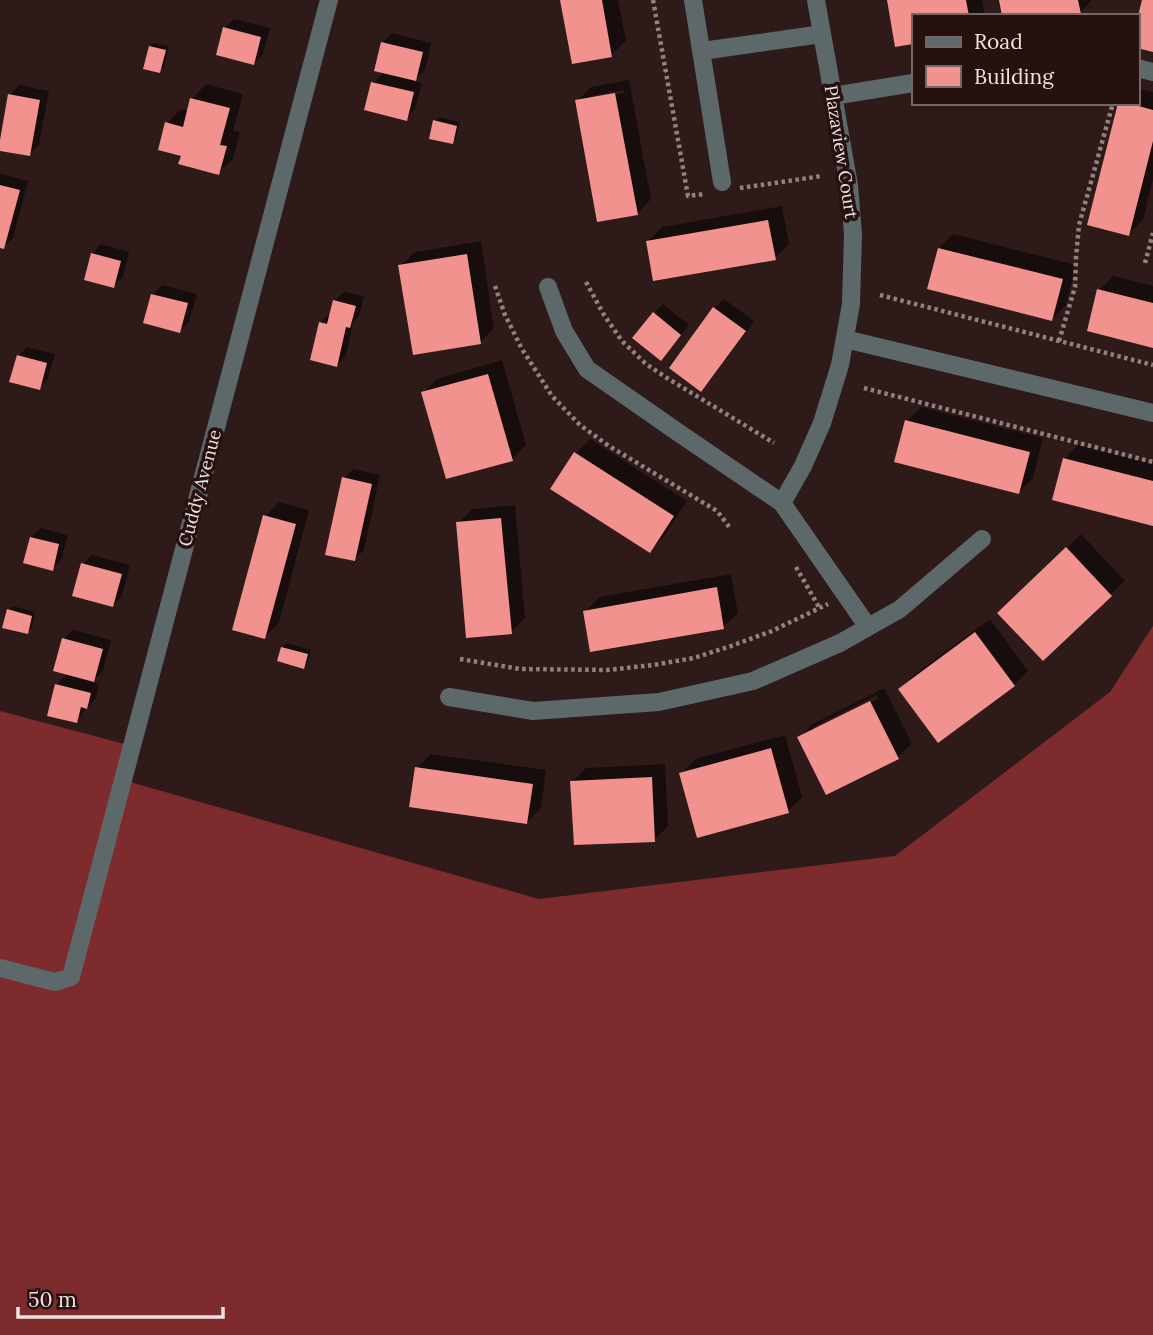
<svg xmlns="http://www.w3.org/2000/svg" width="1153" height="1335" font-family="Lora,serif">
	<rect width="100%" height="100%" fill="#2e1a19"/>
	<path fill="#7e2b2e" d="M1153 626V1335H0V711L132 746 123 780 539 899 895 856 1110 692Z"/>
	<path fill="#0007" fill-rule="evenodd" d="M562 0H618L626 41 611 55Z
		M888 0H982L985 16H913V42L896 45Z
		M1001 0H1092L1080 12Z
		M234 19 270 28 263 54 254 63 224 28Z
		M392 33 431 43 425 70 414 81 422 83 415 109 406 119 373 83 384 72 382 43Z
		M154 43 169 46 164 67 159 72 150 47Z
		M629 80 651 199 637 214 577 101 591 87ZM624 90V93L591 99V96Z
		M206 84 243 94 233 131 240 132 233 159 218 173 183 155 167 123 181 109 189 111 192 99Z
		M19 85 49 91 39 145 29 154 10 95Z
		M1137 88 1153 92V179L1143 220 1128 234 1120 103H1137Z
		M439 117 460 122 456 138 452 142 435 121Z
		M2 174 28 181 13 238 3 247H0V175Z
		M782 206 789 244 775 258 648 241 662 227Z
		M953 234 1076 265 1066 305 1052 319 939 248Z
		M481 241 494 328 480 342 400 266 415 252Z
		M101 244 129 252 123 277 113 286 92 254Z
		M1113 276 1153 286V346L1099 290Z
		M162 285 197 294 189 322 179 331 153 295Z
		M344 292 364 296 359 316 353 322 346 356 336 365 320 323 330 314 334 301Z
		M724 299 754 321 710 381 701 390 715 308Z
		M663 304 689 325 661 359 654 313Z
		M27 347 55 354 48 379 39 388 18 356Z
		M502 360 526 445 512 459 423 393 437 379Z
		M921 407 1043 438 1033 478 1019 492 907 421Z
		M590 439 687 501 664 536 650 551 553 488 576 453Z
		M1078 445 1153 464V524L1064 459Z
		M353 469 380 475 364 550 355 559 344 478Z
		M279 502 309 510 279 623 264 637 265 516Z
		M515 505 525 618 511 632 458 523 472 509Z
		M41 528 68 535 61 560 52 569 31 537Z
		M1081 534 1125 581 1043 659 1013 599Z
		M92 555 130 565 122 596 113 605 83 564Z
		M731 574 738 613 723 627 585 612 599 597Z
		M13 606 35 612 32 628 27 632 8 610Z
		M990 619 1028 671 1014 685 900 689 914 675Z
		M73 630 111 640 103 671 92 682 99 684 96 698 76 721 56 685 68 673 64 639Z
		M287 643 311 650 308 663 303 667 282 648Z
		M884 688 912 743 898 757 799 738 813 724ZM877 695 878 699 813 731V727Z
		M785 735 802 797 788 811 681 774 695 759Z
		M431 754 546 770 541 808 527 822 416 768Z
		M665 764 668 826 654 840 572 782 586 768Z"/>
	<path fill="#f1928f" d="M560 0H602L612 57 572 64Z
		M887 0H966L969 16H913V44L895 47Z
		M999 0H1078L1081 14 1070 16H1002Z
		M1142 0H1153V52L1137 48V20Z
		M223 27 261 37 254 65 216 55Z
		M381 42 423 52 416 81 374 71Z
		M149 46 166 50 160 73 143 69Z
		M371 82 414 92 407 121 364 110Z
		M615 93 638 215 597 222 575 100Z
		M8 94 40 100 30 156 0 151V140Z
		M190 98 230 108 220 145 227 146 219 175 178 164 181 156 158 150 165 122 183 127Z
		M1118 103H1128L1153 110V141L1129 236 1087 225Z
		M433 120 457 126 453 144 429 139Z
		M0 185 20 190 4 249 0 248Z
		M768 220 776 260 653 281 646 241Z
		M938 248 1063 279 1052 321 927 289Z
		M91 253 121 261 114 288 84 280Z
		M467 254 481 344 413 355 398 265Z
		M1097 289 1153 303V348L1087 331Z
		M151 294 188 303 180 333 143 323Z
		M333 300 356 306 350 328 346 327 337 367 310 360 319 322 327 324Z
		M713 307 746 331 701 392 669 368Z
		M653 312 681 335 661 361 632 338Z
		M17 355 47 363 40 390 9 382Z
		M488 374 513 461 446 479 421 392Z
		M905 420 1030 452 1019 494 894 462Z
		M574 452 674 516 650 553 550 489Z
		M1063 458 1153 481V526L1052 500Z
		M342 477 372 484 355 561 325 555Z
		M263 515 296 524 265 639 232 630Z
		M501 518 512 634 466 638 456 522Z
		M30 537 59 544 53 571 23 563Z
		M1066 547 1112 596 1043 661 997 613Z
		M81 563 122 574 113 607 72 596Z
		M717 587 724 629 590 652 583 611Z
		M7 609 32 616 28 634 2 628Z
		M975 632 1015 686 938 743 898 689Z
		M62 638 103 649 94 682 53 671Z
		M281 647 308 654 304 669 277 661Z
		M55 684 91 693 87 709 81 707 77 723 47 716Z
		M870 701 899 759 826 795 797 737Z
		M771 748 789 813 697 838 679 773Z
		M415 767 533 784 527 824 409 807Z
		M652 777 655 842 574 845 570 781Z"/>
	<g fill="none" stroke-linecap="round" stroke-linejoin="round">
		<path stroke="#928180" stroke-width="4.5" stroke-dasharray="3.5 3.5" stroke-linecap="butt" d="M653 0 688 196 704 194
			M740 188 822 176
			M1145 263 1153 233
			M586 282 604 315 622 341 646 364 667 378 774 443
			M495 286 505 315 522 349 552 396 580 425 609 446 717 511 730 528
			M880 295 1153 365
			M1059 341 1075 287 1076 257 1079 225 1113 103
			M864 388 1153 462
			M796 567 820 609
			M460 659 520 669 608 670 653 665 694 658 731 646 772 631 828 604"/>
		<path stroke="#5c6869" stroke-width="18" d="M693 0 722 182
			M702 51 822 34
			M1137 68 1153 72
			M833 96 913 83
			M548 287 564 331 587 369 679 433 782 503 868 627
			M845 339 1153 413
			M782 503 803 466 822 423 840 365 851 304 853 234 849 185 816 0
			M449 697 533 711 659 702 753 681 840 643 900 609 982 539
			M0 968 55 982 71 977 329 0"/>
	</g>
	<g text-anchor="middle" stroke-width="7" stroke-linejoin="round" paint-order="stroke">
		<g font-size="18" fill="#f0e2e1" stroke="#241110">
			<text transform="translate(841 152) rotate(81)" y="6">Plazaview Court</text>
			<text transform="translate(200 488) rotate(-75)" y="6">Cuddy Avenue</text>
		</g>
	</g>
	<rect x="912" y="14" width="228" height="91" fill="#241110" stroke="#766564" stroke-width="2"/>
	<rect x="926" y="37" width="35" height="10" fill="#5c6869" stroke="#766564" stroke-width="2"/>
	<text x="974" y="49" font-size="21" fill="#f0e2e1">Road</text>
	<rect x="926" y="66" width="35" height="21" fill="#f1928f" stroke="#766564" stroke-width="2"/>
	<text x="974" y="84" font-size="21" fill="#f0e2e1">Building</text>
	<path d="M18 1307v10h205v-10" fill="none" stroke="#f0e2e1" stroke-width="3.5"/>
	<text x="28" y="1307" font-size="21" fill="#f0e2e1" stroke="#241110" stroke-width="5" paint-order="stroke">50 m</text>
</svg>
